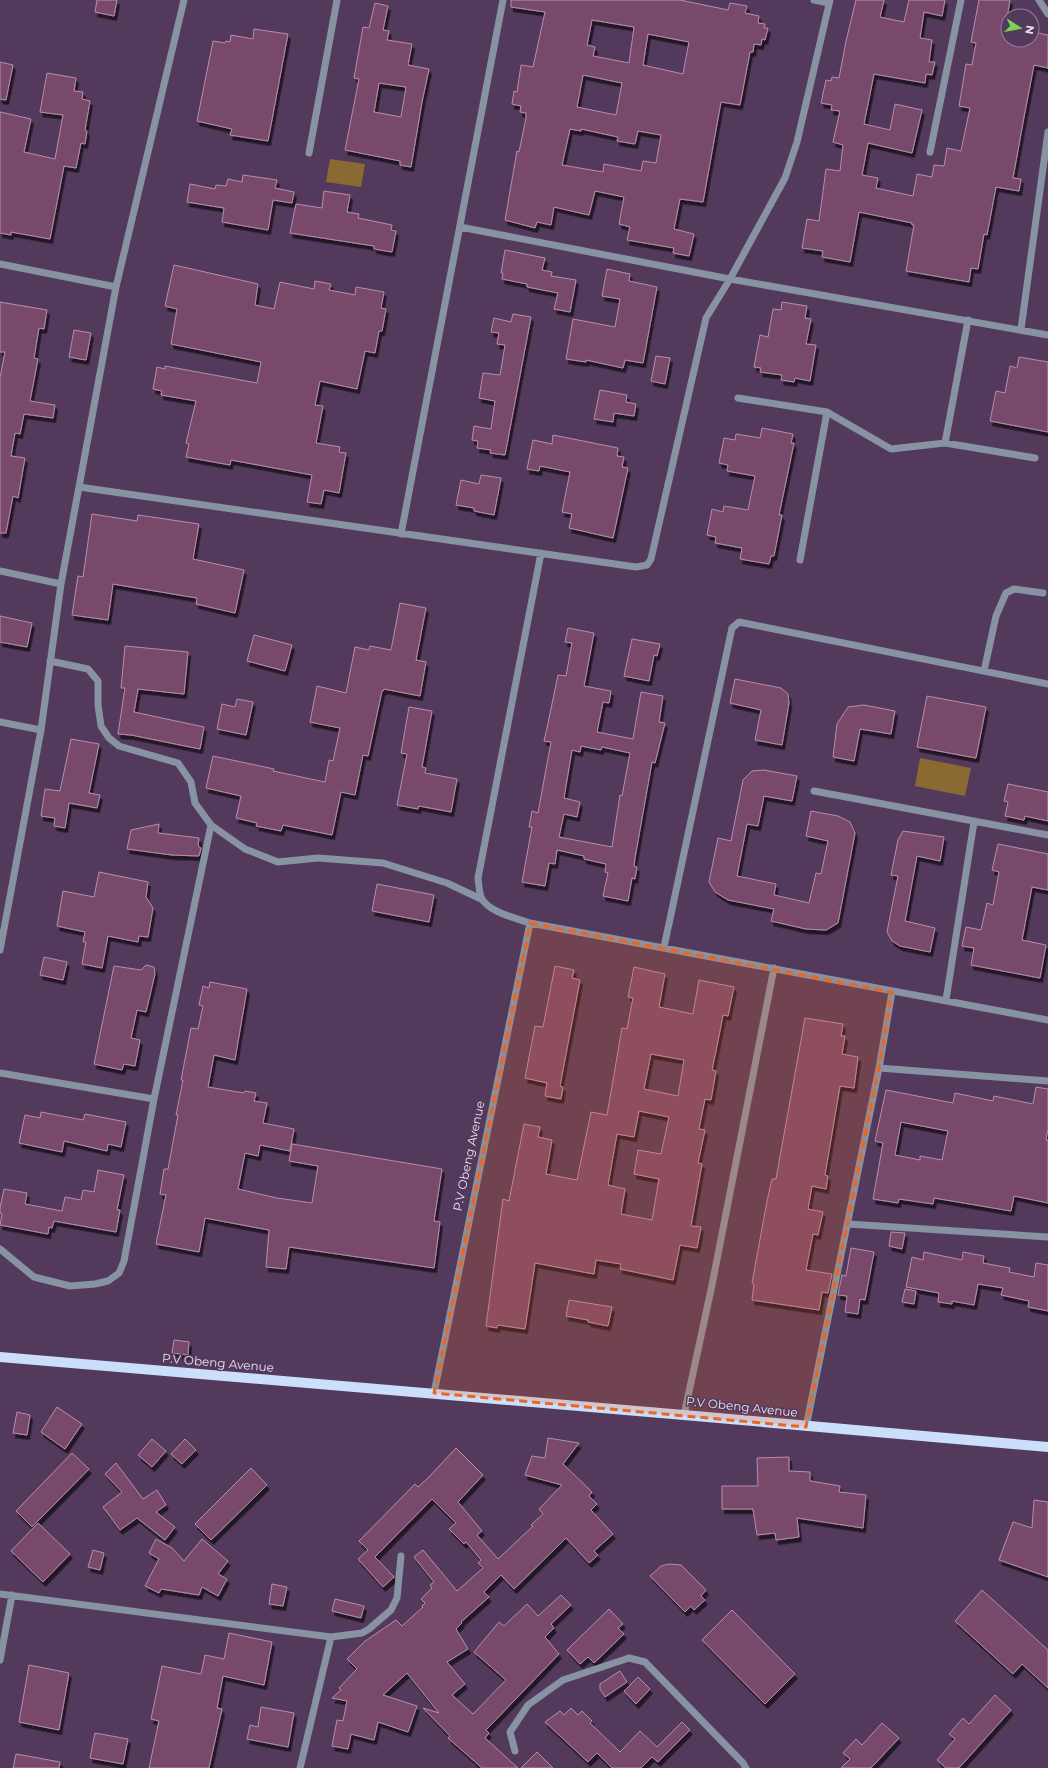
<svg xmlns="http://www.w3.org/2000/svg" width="1048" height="1768" font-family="Montserrat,sans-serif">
	<defs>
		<filter id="shadow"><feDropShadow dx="2.5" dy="4.5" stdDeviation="0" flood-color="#0009"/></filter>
	</defs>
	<rect width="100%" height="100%" fill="#533a5c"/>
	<path fill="#8a6933" d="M330 159 365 164 361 187 326 182Z
		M920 758 971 768 965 796 915 786Z"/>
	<path fill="#79486c" stroke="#b78eab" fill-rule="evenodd" filter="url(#shadow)" d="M97 0H117L114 16 95 12Z
		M511 0H680L728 10 730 3 747 6 745 13 759 16 758 23 765 24 764 28H768L765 40 762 39 761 45 754 44 753 52H750L740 105 721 102 703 202 680 199 674 229 694 234 689 256 673 253 674 248 627 240 630 227 619 224 624 197 595 191 589 215 554 207 551 225 537 222 535 228 505 220 517 151 519 152 526 118V113L520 112 521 106 512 104 514 91 517 92 521 65 533 67 545 12 511 7ZM592 20 634 27 629 63 593 56 595 47 587 45ZM648 34 689 42 683 74 643 65ZM583 75 622 83 616 115 577 107ZM570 129 581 131V129L618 137 617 141 635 144 638 131 661 135 656 163 643 161 641 171 604 164 603 172 562 165Z
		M856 0H884L880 17 904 22 909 0H945L942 16 924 12 920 38 932 40 929 62H935L932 75 926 74 925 83 874 74 864 124 890 130 895 104 922 110 912 153 868 143 862 175 878 178 876 188 913 196 917 174 932 177 934 165 944 166 947 148 961 151 970 108 959 106 966 64 972 65 976 43 971 42 979 0H1010L1004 36 1008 37V40H1032V32L1048 35V68L1034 65 1024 117 1013 178 1021 179 1019 191 996 187 987 235 984 234 978 269 971 268 969 282 906 271 914 225H912V223L859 212 850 262 822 257 823 251 802 248 807 219 819 221 826 169 840 171 843 145 833 142 840 111 831 110 832 105 821 103 826 80 831 81 832 77 839 78 846 41Z
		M375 3 388 6 383 30 389 31 387 40 412 44 408 65 429 69 422 102 411 167 400 165V161L345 150 359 79 354 78 363 27 369 28ZM379 83 406 87 401 117 374 112Z
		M254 29 288 34 268 141 230 135 232 129 197 121 213 41 225 43 226 41 230 42 231 35 253 39Z
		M0 62 13 65 6 100 0 99Z
		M47 73 76 78 74 91 83 92 82 99 90 101 85 130 87 131 85 144 81 143 76 168 64 166 50 239 11 232V235L0 233V112L31 119 24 152 55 159 63 115 40 112Z
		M243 175 277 180 275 188 294 192 292 203 273 200 268 230 222 222 224 208 187 202 190 184 215 189 216 185 226 186 228 179 242 182Z
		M324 191 350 195 347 212 359 214 358 218 392 225 391 230 396 231 392 252 374 249V246L290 233 296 204 322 208Z
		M505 250 545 258 542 270 552 272 551 276 576 280 570 312 554 309 558 293 527 287V284L502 279 503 273H501Z
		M174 265 258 284 255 305 274 309 280 282 314 289 315 281 331 284 329 290 355 295 356 287 384 292 381 308 386 309 382 331H379L375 353 365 351 357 389 320 381 315 405 323 406 316 443 340 447 339 452 346 453 339 493 324 490 321 504 307 502 312 475 231 460 230 465 186 457 189 444 186 443 196 401 161 395 162 391 153 389 157 367 165 369V366L257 383 261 362 171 344 177 309 165 306Z
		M607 269 630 274 629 281 657 287 643 363 625 360 623 368 586 360V362L566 359 573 319 615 327 620 299 602 296Z
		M0 302 47 310 44 329 39 328 34 358 38 359 30 401 55 405 53 418 24 414 20 434 15 433 11 456 25 458 18 498 13 496 6 533H0V378L5 352H0Z
		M782 302 807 306 805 318 811 319 806 344 816 345 810 381 795 378 794 382 781 380 782 375 760 372 761 368 754 367 760 335 768 337 773 309 781 310Z
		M513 314 531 317 505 455 490 453 491 450 477 448 478 441 472 440 474 426 491 429 495 401 479 398 483 373 500 375 505 345 497 344 499 333 491 332 494 318 511 322Z
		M74 330 91 333 86 360 69 357Z
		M656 356 670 358 665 384 651 381Z
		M1019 357 1048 362V432L990 421 996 391 1005 393 1010 366 1017 368Z
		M600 390 627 395 626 402 636 404 634 416 614 413 613 422 594 419Z
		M762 428 793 434 791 443H794L779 515H782L774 556H771L769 564 740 559 742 548 715 543 716 537 707 535 712 509 723 512 724 506 748 510 755 476 727 471 728 465 719 463 724 438 735 440 736 434 760 438Z
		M553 435 618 448 617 456 624 457 622 467 628 468 613 538 569 528 572 514 562 512 570 472 540 466 539 471 527 469 533 440 552 444Z
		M481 475 501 478 494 515 474 511V508L456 505 461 480 479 484Z
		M92 514 137 521 138 515 199 524 193 559 244 570 235 613 196 604 197 598 113 584 108 620 72 615 78 576 83 577Z
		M400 603 426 608 416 660 426 662 420 696 384 689 383 691H382L368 756 363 755 355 795 341 792 332 835 283 825 281 831 256 826 257 823 236 818 241 796 206 788 213 756 274 769 273 771 325 782 329 760 333 761 340 728 310 722 317 686 346 693 355 647 369 650 370 646 391 650Z
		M0 616 32 623 27 647 0 642Z
		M568 628 594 633 584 686 611 691 609 703 603 702 597 732 633 739 641 692 663 696 659 722 665 723 655 763 652 762 635 858 634 866 637 867 635 879 632 878 628 901 603 896 608 873 605 872 606 864 584 859V856L557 850 555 864 549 863 545 886 522 882 532 827H529L532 811 538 813 551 742 544 741 547 728 558 675 566 676 572 643 565 642ZM581 746 601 750 602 747 630 753 622 796 620 795 612 847 559 837 564 814 577 817 580 802 564 798 572 750 580 752Z
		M254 635 292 645 285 671 247 661Z
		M632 639 660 644 657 656 654 655 649 681 624 676Z
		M125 646 188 652 184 694 138 689 134 712 204 727 200 749 131 735 118 734 125 688H121Z
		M735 679 781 688 788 694 789 703 782 745 755 740 761 710 730 703Z
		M927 696 986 707 976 758 917 747Z
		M237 699 253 702 246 735 217 729 222 704 235 707Z
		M864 705 895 711 891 734 860 729 854 761 833 757 837 724 848 707Z
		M409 707 432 711 422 767 426 768 425 773 457 779 451 812 419 806 418 809 397 805 407 754 401 753Z
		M71 739 99 744 89 793 100 795 97 808 69 803 65 828 54 826 55 818 41 816 45 789 60 791Z
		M764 770 797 776 792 801 764 796 758 826 747 824 737 876 776 884 774 895 809 903 816 873 821 874 828 841 806 836 811 811 838 816 850 822 855 833 838 923 826 930 806 929 771 921 774 909 728 900 715 892 709 882 718 838 731 841 743 780 752 771Z
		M1008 784 1048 792V821L1025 816 1024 820 1005 816 1008 802 1004 801Z
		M159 824 158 833 199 838 198 846 201 848 199 856 172 855 127 849 131 830Z
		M903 831 944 837 940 861 917 856 905 921 935 928 930 952 900 946 892 941 887 932 898 876 891 875 898 840Z
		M998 844 1048 854V890L1032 887 1022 940 1046 945 1040 978 971 965 974 948 962 946 966 927 981 930 987 903 993 905 999 872 992 870Z
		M99 872 148 882 146 897 153 908 148 937 139 936 138 942 108 936 102 968 82 964 86 942H83L85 932 57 926 63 891 94 897Z
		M377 884 434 895 429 922 372 911Z
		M44 957 67 962 63 980 40 975Z
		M146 965 154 967 155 974 146 1012 137 1010 131 1038 140 1040 135 1066 124 1064 122 1070 94 1064 114 966 141 970Z
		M555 966 574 970 572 978 580 980 560 1086 563 1087 561 1099 545 1096 547 1083 525 1078 535 1026 543 1027Z
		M634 967 665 974 659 1007 693 1014 699 980 734 987 728 1016 723 1015 718 1041 712 1070 716 1071 711 1100 705 1099 699 1129 705 1130 698 1163 702 1164 691 1226 701 1227 697 1248 680 1245 673 1280 620 1269 621 1264 596 1260 594 1274 535 1263 525 1329 498 1325 497 1328 486 1326 503 1199 509 1201 524 1124 540 1127 538 1137 552 1140 546 1174 577 1180 591 1112 607 1115 622 1028 627 1029 633 998 628 997ZM651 1054 684 1060 678 1096 644 1089ZM639 1111 669 1117 661 1154 638 1150 634 1174 659 1179 652 1220 621 1214 625 1189 608 1185 617 1134 634 1137Z
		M210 982 247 989 235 1060 214 1055 208 1087 244 1093 245 1091 256 1093 254 1101 267 1103 263 1123 294 1129 290 1151 260 1145 258 1156 245 1153 238 1189 277 1198 312 1203 318 1166 289 1161 292 1144 442 1169 434 1221 440 1222 434 1268 289 1247 286 1269 266 1267 269 1230 205 1218 199 1252 156 1244 166 1195 160 1194 164 1169H168L178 1115H176L183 1080H181L191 1028 198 1029 203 1006 199 1005 203 986 209 988Z
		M805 1018 843 1024 841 1036H845L842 1054 858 1057 854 1088 840 1086 825 1175 828 1176 826 1189 812 1186 808 1209 823 1212 818 1235 813 1234 806 1270 832 1274 828 1293 822 1292 819 1310 752 1300 754 1284 752 1283 767 1201 772 1179H776Z
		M1036 1087 1048 1089V1129L1046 1140H1048V1203L1014 1196 1011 1211 934 1198 933 1204 899 1199 898 1203 873 1199 883 1143 875 1141 886 1090 953 1103 955 1093 993 1101 994 1096 1033 1104ZM901 1122 948 1131 942 1160 920 1156V1160L895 1155Z
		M41 1112 83 1120 85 1114 126 1122 121 1147 108 1144 107 1151 64 1141 62 1152 19 1143 25 1115 40 1118Z
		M98 1170 124 1175 117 1210H120L116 1232 54 1221 52 1228 49 1227 48 1234 0 1225 2 1214 0 1213V1208L4 1189 27 1193 25 1204 62 1211 65 1197 81 1200 83 1190 94 1192Z
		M891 1232 905 1233 902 1249 889 1246Z
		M851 1248 874 1252 865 1300 860 1299 858 1314 845 1312 847 1296 838 1295 842 1275 846 1276Z
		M924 1252 962 1260 963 1252 984 1256 983 1263 1010 1268 1009 1272 1034 1277 1036 1263 1048 1265V1311L1028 1307 1029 1301 1001 1295 1003 1288 978 1284 974 1305 952 1301V1304L938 1302 939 1293 906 1287 912 1257 923 1260Z
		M905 1289 916 1291 914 1304 902 1302Z
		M569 1300 612 1307 608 1326 588 1322V1320L566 1316Z
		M174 1340 189 1342 188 1355 172 1353Z
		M57 1407 82 1424 65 1449 41 1432Z
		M17 1412 30 1415 27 1435 13 1433Z
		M548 1438 579 1443 563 1464 592 1492 589 1496 597 1504 591 1510 613 1534 594 1551 598 1555 589 1563 566 1538 514 1589 501 1575 484 1592 489 1597 461 1622 462 1623 456 1629 468 1649 447 1662 465 1684 452 1695 473 1714 506 1680 474 1652 499 1622 504 1626 527 1604 538 1616 561 1595 571 1605 551 1624 554 1628 545 1637 559 1654 486 1730 489 1733 485 1738 518 1768H482L448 1738 450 1736 423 1708 439 1713 407 1673 383 1695 417 1706 408 1732 378 1722 374 1740 351 1734 348 1749 332 1746 337 1720 343 1721 347 1701 332 1698 341 1690 339 1688 357 1669 347 1659 364 1642 396 1620 402 1626 423 1607 422 1606 425 1603 421 1599 432 1588 430 1585 434 1582 414 1557 423 1550 457 1591 483 1568 478 1563 481 1560 466 1542 464 1544 449 1529 456 1523 432 1499 375 1557 394 1577 383 1587 358 1559 368 1550 359 1541 415 1484 418 1487 428 1478 456 1448 483 1475 458 1502 482 1531 477 1535 498 1559 533 1526 531 1525 543 1514 539 1509 562 1485 525 1475 532 1456 545 1458Z
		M152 1439 166 1451 152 1467 138 1455Z
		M185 1439 196 1450 182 1464 171 1454Z
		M72 1453 89 1469 32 1527 16 1511Z
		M789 1457V1471L810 1472V1481L840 1486 839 1492 866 1495 863 1528 797 1518 799 1537 776 1540 775 1533 757 1535 753 1509H722V1486H758L757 1458Z
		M116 1463 143 1499 157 1490 166 1505 156 1512 175 1527 165 1540 137 1518 120 1530 103 1507 122 1492 105 1474Z
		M251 1468 267 1485 211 1540 195 1524Z
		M1034 1500 1048 1502V1577L999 1560 1013 1522 1032 1528Z
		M38 1523 70 1554 43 1582 11 1551Z
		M156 1539 172 1548 184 1561 202 1539 228 1561 218 1574 227 1579 218 1596 202 1587 199 1595 161 1589 159 1593 145 1586 159 1559 149 1553Z
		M93 1550 104 1553 100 1570 88 1567Z
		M669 1564 681 1565 706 1590 701 1596 705 1600 694 1610 691 1606 685 1612 650 1576 661 1566Z
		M272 1584 287 1587 283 1606 269 1604Z
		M982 1590 1048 1650V1688L1022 1664 1013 1674 955 1621Z
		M335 1599 364 1606 361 1618 332 1611Z
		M609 1609 623 1624 618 1628 624 1634 594 1663 588 1657 580 1664 567 1650Z
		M732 1610 795 1674 765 1704 702 1640Z
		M229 1633 272 1642 264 1685 223 1676 217 1708 222 1709 209 1768H149L159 1721 151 1719 162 1666 201 1674 205 1655 224 1659Z
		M29 1665 69 1673 59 1730 19 1722Z
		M620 1671 627 1682 605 1697 600 1689V1684Z
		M638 1677 650 1689 636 1704 624 1691Z
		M995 1695 1011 1710 959 1768H946L937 1760 955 1739 949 1734 963 1718 969 1724Z
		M261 1707 294 1713 288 1747 247 1739 250 1725 258 1727Z
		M571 1708 578 1715 582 1711 592 1721 590 1723 620 1752 640 1731 657 1747 682 1722 690 1730 658 1762 652 1757 641 1768H612L597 1753 588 1762 545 1722 560 1711 564 1715Z
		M882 1723 899 1738 871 1768H841L850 1759 843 1753 856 1739 862 1745Z
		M95 1733 128 1739 123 1764 90 1758Z
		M537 1752 553 1768H521Z
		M16 1754 60 1762 59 1768H13Z"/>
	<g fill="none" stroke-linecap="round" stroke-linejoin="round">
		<path stroke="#8792a3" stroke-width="7" d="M814 0 829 3
			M1039 0 1048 14
			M930 152 961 0
			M309 153 337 0
			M460 227 730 279 1048 335
			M0 264 116 287
			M1021 329 1048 132
			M738 398 827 412 891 449 945 443 1035 458
			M945 443 968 320
			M79 487 636 567 647 565 651 559 706 318 730 279 785 178 797 142 830 0
			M401 534 503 0
			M541 553 478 878C479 885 479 891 481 897 487 912 516 918 530 923L1048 1020
			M800 560 827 412
			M0 571 61 584
			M50 661 88 669 98 681V705L101 726 109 738 119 746 178 763 191 782 195 803 211 825 245 849 278 862 318 858 383 863 447 883 481 899
			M984 671 996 616 1006 593 1014 589 1043 593
			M0 722 41 730
			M814 791 1048 835
			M664 947 732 628 739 622 1048 684
			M0 950 41 730 61 584 116 287 184 0
			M946 1000 974 822
			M879 1068 1048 1081
			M0 1073 154 1099
			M848 1224 1048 1237
			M0 1249 34 1277 70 1286 95 1284 108 1281 119 1273 124 1261 154 1099 211 825
			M434 1393 530 923
			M684 1415 712 1285 774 968
			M806 1427 879 1068 892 992
			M0 1594 331 1637 362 1633 369 1629 391 1610 397 1598 401 1556
			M0 1660 12 1595
			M515 1751 510 1732 528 1705 563 1680 629 1658 645 1662 743 1763 746 1768
			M300 1768 331 1637"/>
		<path stroke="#cbdefa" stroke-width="10" d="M0 1357 684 1415 1048 1447"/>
	</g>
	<path fill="#e96623" fill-opacity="0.2" stroke="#e96623" stroke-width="3" stroke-dasharray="8 5" stroke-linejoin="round" d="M530 923 892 992 879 1068 806 1427 434 1393Z"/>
	<g text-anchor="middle" stroke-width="3" stroke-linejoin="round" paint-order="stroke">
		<g font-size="12" fill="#eedef3" stroke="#533a5c">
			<text transform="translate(469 1156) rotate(-78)" y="4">P.V Obeng Avenue</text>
			<text transform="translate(218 1363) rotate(5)" y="4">P.V Obeng Avenue</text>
			<text transform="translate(742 1407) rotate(6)" y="4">P.V Obeng Avenue</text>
		</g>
	</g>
	<g transform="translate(1020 28) rotate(101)"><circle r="19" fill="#533a5c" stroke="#917c98"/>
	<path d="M0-3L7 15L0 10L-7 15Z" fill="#7ad156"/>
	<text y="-6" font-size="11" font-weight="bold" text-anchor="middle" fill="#eedef3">N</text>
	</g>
</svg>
